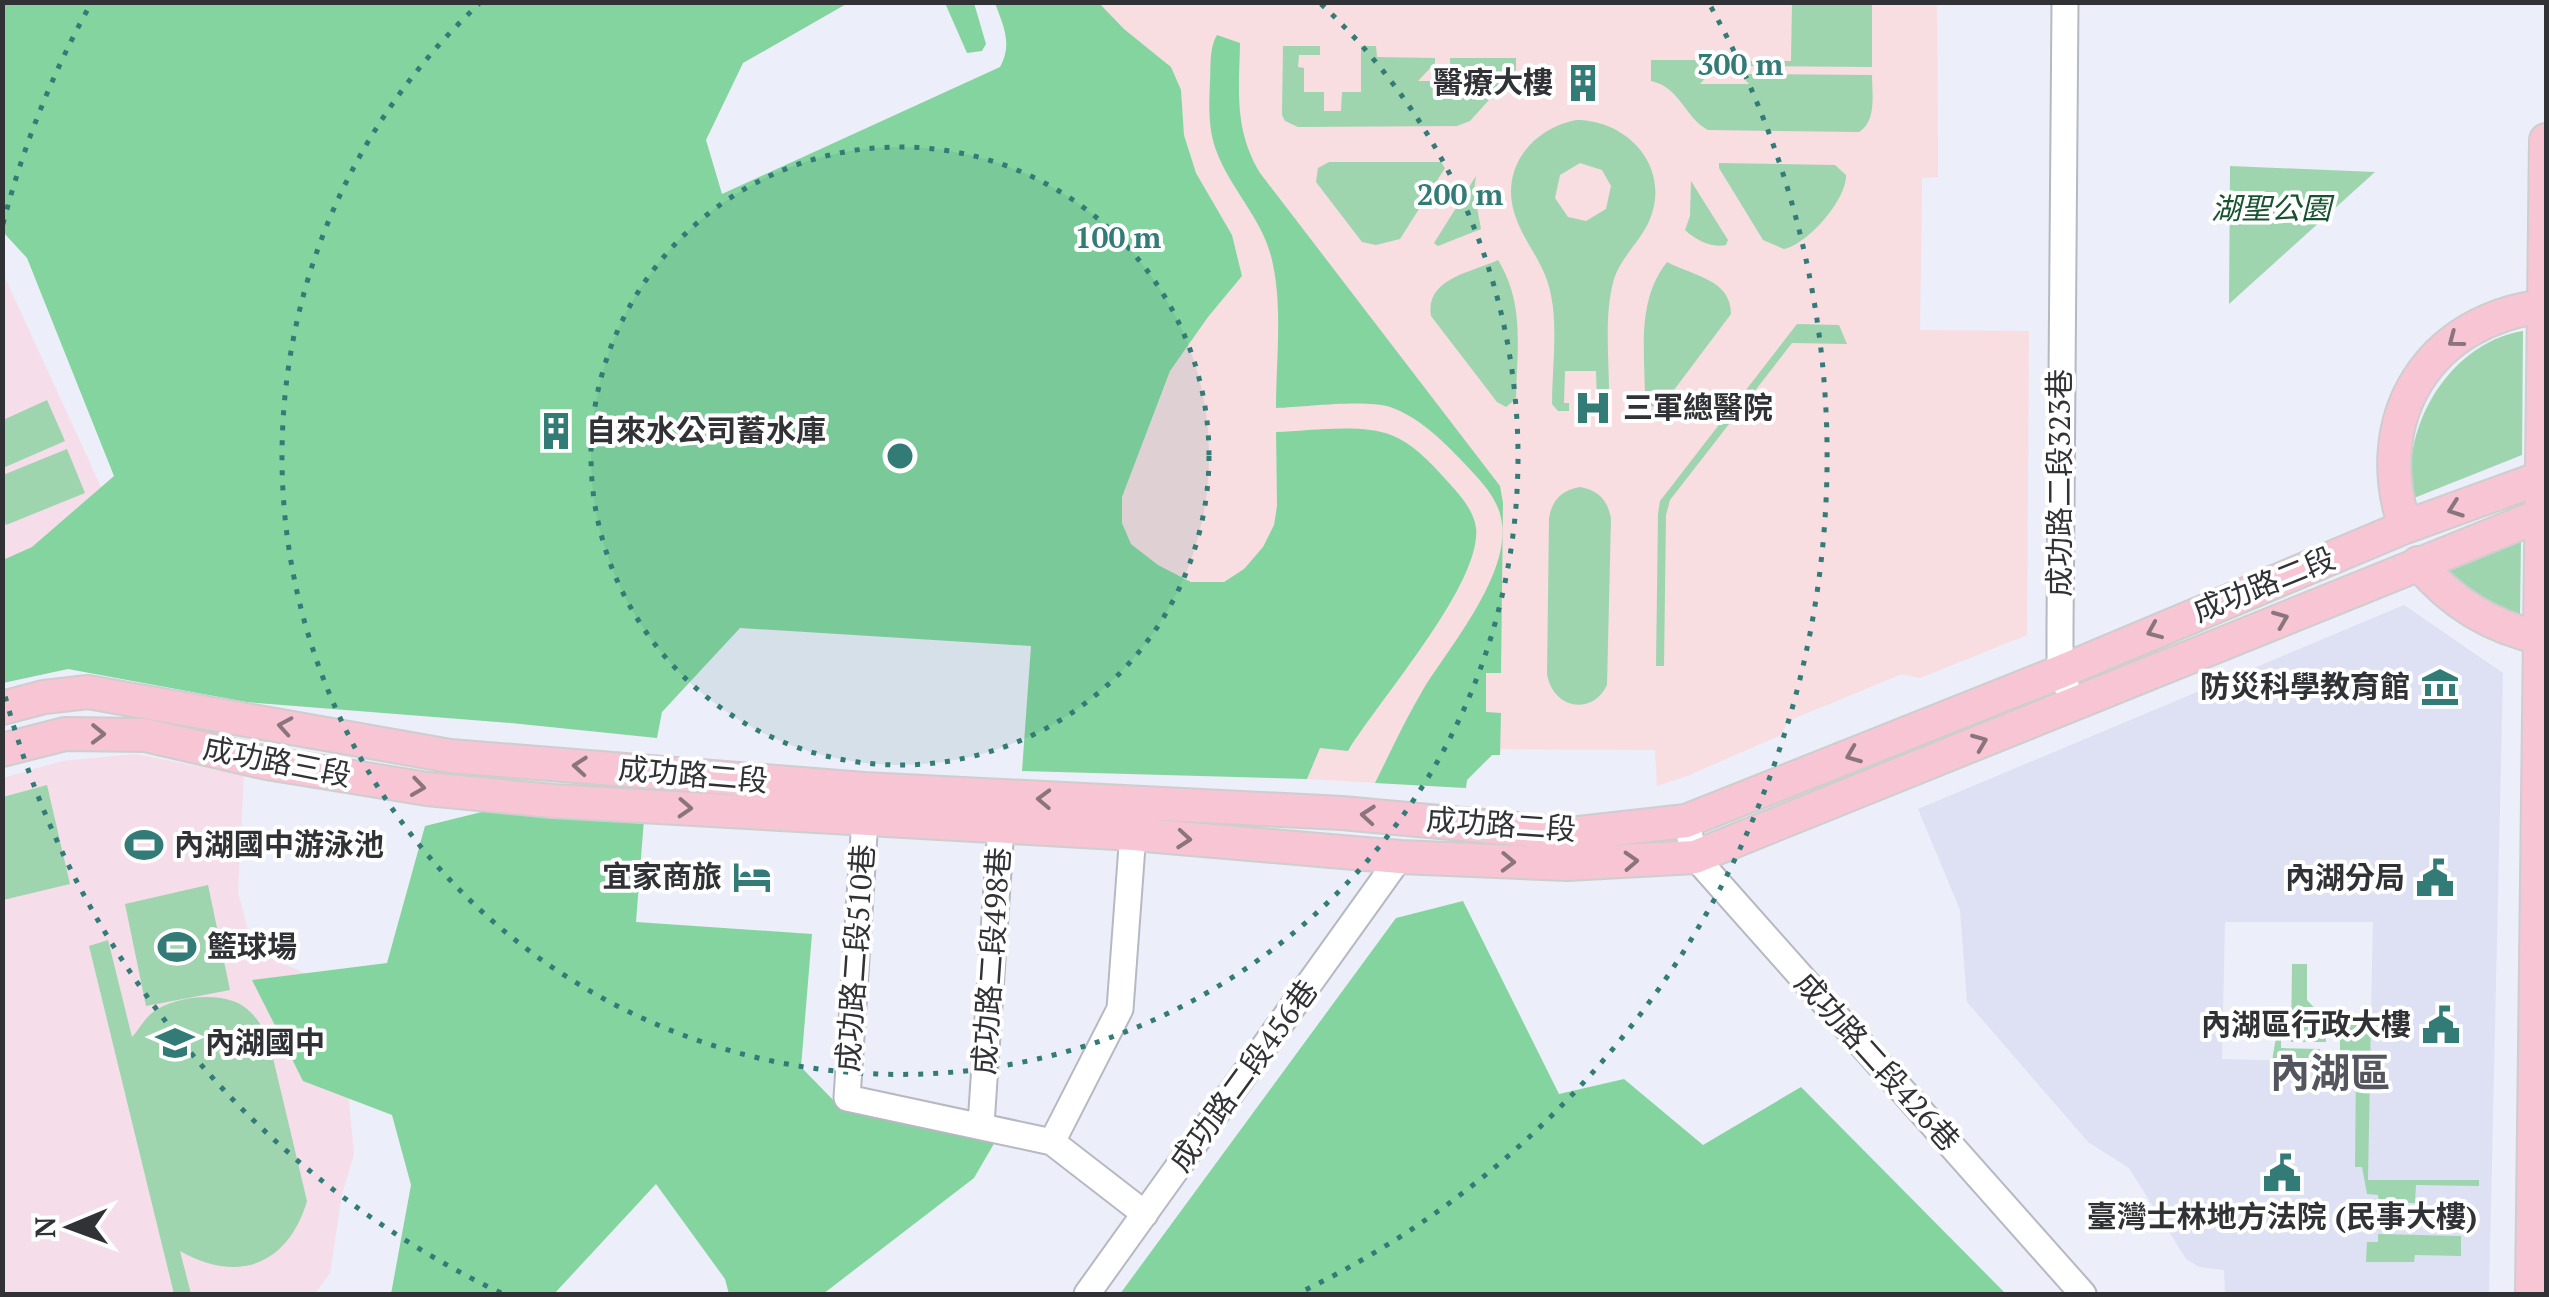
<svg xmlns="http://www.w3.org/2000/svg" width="2549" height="1297" font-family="'PT Serif','Noto Sans TC',serif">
	<rect width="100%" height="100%" fill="#eceef9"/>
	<path fill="#dee1f3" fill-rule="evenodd" d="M2404 605 2503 673 2489 1294H2225L2224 1270 2199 1267 2186 1259 2129 1168 2088 1142 1967 1002 1960 910 1918 809ZM2225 922H2373L2370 1063 2222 1059Z"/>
	<path fill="#f5dde9" d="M2 271 112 511 2 567Z
		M135 754 244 775 238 892 253 950 349 993 348 1092 354 1154 342 1194 330 1273 315 1294H3V778L62 761Z"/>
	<path fill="#f8dde1" d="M1099 3H1937L1938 177 1922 178 1920 330 2029 331 2027 635 1920 678 1902 674 1788 721 1781 735 1687 776 1657 786 1655 750 1501 749 1500 755H1492L1466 780V788L1307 779 1320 748 1348 751 1368 717 1425 643 1462 497 1423 457 1276 433 1277 506 1274 525 1263 547 1244 569 1224 582H1191L1158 565 1131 544 1122 523V497L1170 371 1208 317 1242 276 1232 235 1196 173 1184 135 1181 90 1171 67 1124 29Z"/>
	<path fill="#9ed5af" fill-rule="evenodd" d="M1792 3H1872V67L1732 66V61H1791Z
		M1283 46H1320V55H1299L1298 67 1304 68V92H1324V111H1341L1342 92H1361V46H1376L1377 57 1435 58V63L1418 81H1466L1450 63V58H1516V70L1470 121 1457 126 1298 127 1285 121 1282 115Z
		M1651 60H1717V65L1700 84H1749L1740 74 1872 75C1872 94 1877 121 1859 132L1708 130C1685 118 1680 87 1651 81Z
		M1576 120C1628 120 1671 167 1650 219 1641 241 1621 257 1614 279 1603 317 1610 365 1609 404L1602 411H1592V404L1597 403 1596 371H1565L1564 403H1569V411H1558L1552 404C1552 369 1558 329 1551 295 1545 263 1526 246 1516 218 1498 170 1531 129 1576 120ZM1580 163 1602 170 1611 186 1606 209 1586 221 1568 217 1555 198 1560 175Z
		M1329 162H1441L1445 168 1400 239 1376 245 1362 242 1316 182 1318 168Z
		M1719 163 1835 165 1846 175C1847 199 1808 244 1784 249L1763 240 1719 168Z
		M2230 166 2375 172 2229 304Z
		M1476 176 1474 191 1481 229 1438 246 1434 243Z
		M1691 181 1728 240 1726 245C1711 248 1696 240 1685 230L1690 216Z
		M1498 260C1525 304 1517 348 1516 399L1506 407 1497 402 1431 316C1425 278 1471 273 1498 260Z
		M1667 262C1693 276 1731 279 1731 314L1665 402 1657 407 1649 406 1645 400C1645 353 1636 301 1667 262Z
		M1797 324 1839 325 1847 344 1792 343 1670 500 1666 515 1664 666H1656L1658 514 1660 501Z
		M2523 331 2522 455 2414 498C2398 428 2451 342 2523 331Z
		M47 400 65 441 3 468V420Z
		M67 449 85 493 6 525 3 515V475Z
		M1580 487C1598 490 1608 500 1611 519L1607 685C1592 716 1553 709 1547 674L1549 518C1552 500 1562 490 1580 487Z
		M2521 540 2520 614 2485 602 2448 571Z
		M47 785 70 884 3 900V797Z
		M208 885 230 990 146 1006 125 904Z
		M108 940 132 1037C139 1030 144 1019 152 1013 173 996 221 991 243 1006 255 1014 261 1025 268 1037L307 1201C288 1265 238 1284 180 1251L191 1294H174L89 946Z
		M2292 964H2307V1000L2326 1020V1042H2291Z
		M2340 1022H2371L2368 1180H2479V1186L2416 1185 2415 1203 2379 1202 2378 1195 2367 1194 2362 1167H2355L2356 1063 2340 1062Z
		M2276 1037 2281 1038V1048L2320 1049 2319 1062 2272 1061Z
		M2378 1234 2461 1236V1256L2415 1255 2414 1262H2366L2367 1242H2378Z"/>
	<path fill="#84d49f" d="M3 2 848 3 743 63 706 140 722 194 1000 67C1013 44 1003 25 995 3H1099L1124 29 1171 67 1181 90 1184 135 1196 173 1232 235 1242 276 1208 317 1170 371 1122 497V523L1131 544 1158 565 1191 582H1224L1244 569 1263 547 1274 525 1277 506 1276 432C1308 431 1362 423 1391 435 1413 443 1434 466 1449 483 1460 495 1474 511 1476 528 1482 584 1378 701 1348 751L1320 748 1307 779 1022 771 1031 646 740 628 662 712 657 738 511 723 246 702 68 669 3 683V560L32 547 114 476 27 258 3 232Z
		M945 3H974L986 44 982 51 967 53Z
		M1217 35 1240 43C1239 92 1234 129 1260 173L1500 486 1503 503 1501 673H1486V712L1501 713 1500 755H1492L1467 780 1466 788 1375 783C1391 751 1406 718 1424 688 1451 645 1513 571 1501 518 1497 496 1477 477 1463 462 1442 440 1419 417 1390 407 1365 399 1304 407 1276 408 1276 361 1283 306 1272 260 1263 219 1230 189 1216 150 1208 129 1209 103 1210 81 1211 66 1209 48 1217 35Z
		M518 803 644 819 636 922 812 934 801 1067 836 1103 999 1135 974 1178 823 1294H729L725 1279 656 1184 554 1294H391L411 1185 392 1115 303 1081 252 980 387 963 425 826Z
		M1463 901 1559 1094 1624 1079 1703 1145 1801 1087 2006 1294H1120L1396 918Z"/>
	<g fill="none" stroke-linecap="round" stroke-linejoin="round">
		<g stroke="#b6b8c2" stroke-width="29">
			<path id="minor" d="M2065 2 2060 628V672L2066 685
				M865 819 847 1098 1052 1142 1145 1214
				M1686 821 1695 857 2083 1294
				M981 1125 1002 811
				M1052 1142 1120 1009 1134 819
				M1087 1294 1400 857"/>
		</g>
		<g stroke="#cececf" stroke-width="36">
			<path id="major" d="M2405 527C2368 417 2429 319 2545 306
				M2418 563C2452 603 2490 627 2542 638
				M2 708 44 697 88 692 450 756 864 789 1342 813 1570 834 1686 821 2060 672 2405 527 2546 476
				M2 750 65 734 145 735 267 763 427 789 553 801 1133 834 1400 857 1567 864 1695 857 2546 513
				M2532 1294 2546 140"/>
		</g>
		<use href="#minor" stroke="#fff" stroke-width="25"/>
		<use href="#major" stroke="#f7c5d3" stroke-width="32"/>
	</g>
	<defs><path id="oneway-chevron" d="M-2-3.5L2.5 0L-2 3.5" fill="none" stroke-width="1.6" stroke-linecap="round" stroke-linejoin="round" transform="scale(2.5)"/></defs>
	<g stroke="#8a747d">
		<use href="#oneway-chevron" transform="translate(2455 340) rotate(143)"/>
		<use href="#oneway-chevron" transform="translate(2455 509) rotate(160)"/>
		<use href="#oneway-chevron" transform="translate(2281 619) rotate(-22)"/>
		<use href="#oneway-chevron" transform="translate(2154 631) rotate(157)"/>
		<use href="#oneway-chevron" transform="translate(285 726) rotate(-170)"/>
		<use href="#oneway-chevron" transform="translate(98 734) rotate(1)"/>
		<use href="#oneway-chevron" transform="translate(1980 742) rotate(-22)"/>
		<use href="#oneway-chevron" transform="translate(1853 755) rotate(158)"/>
		<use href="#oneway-chevron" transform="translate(580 766) rotate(-175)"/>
		<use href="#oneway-chevron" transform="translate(418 787) rotate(8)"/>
		<use href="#oneway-chevron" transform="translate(1044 799) rotate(-178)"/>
		<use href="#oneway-chevron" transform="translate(685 808) rotate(3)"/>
		<use href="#oneway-chevron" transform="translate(1368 815) rotate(-175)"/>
		<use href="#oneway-chevron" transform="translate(1184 839) rotate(5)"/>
		<use href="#oneway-chevron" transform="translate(1631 861) rotate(-3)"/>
		<use href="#oneway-chevron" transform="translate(1508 862) rotate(2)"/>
	</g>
	<circle cx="900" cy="456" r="309" fill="#327b77" fill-opacity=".12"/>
	<g fill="none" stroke="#327b77" stroke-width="5" stroke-dasharray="5 10">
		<circle cx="900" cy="456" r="309"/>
		<path d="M1321 4A618 618 0 1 1 479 4"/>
		<path d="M501 1293A927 927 0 0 1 3 688M3 224A927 927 0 0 1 89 7M1711 7A927 927 0 0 1 1299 1293"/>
	</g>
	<defs>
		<g id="building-bare" transform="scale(3)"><path d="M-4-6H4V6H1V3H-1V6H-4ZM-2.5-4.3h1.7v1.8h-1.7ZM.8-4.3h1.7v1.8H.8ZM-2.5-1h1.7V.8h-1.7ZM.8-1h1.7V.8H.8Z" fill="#327b77" stroke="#fff" stroke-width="2.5" paint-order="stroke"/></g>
		<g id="hospital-bare" transform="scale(3)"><path d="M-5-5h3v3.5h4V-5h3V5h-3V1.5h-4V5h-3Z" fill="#327b77" stroke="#fff" stroke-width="2.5" paint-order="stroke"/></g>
		<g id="museum-bare" transform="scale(3)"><path d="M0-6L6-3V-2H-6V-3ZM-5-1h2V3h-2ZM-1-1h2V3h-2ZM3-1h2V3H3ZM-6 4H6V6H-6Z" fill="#327b77" stroke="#fff" stroke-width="2.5" paint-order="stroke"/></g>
		<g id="stadium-bare" transform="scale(3)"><path d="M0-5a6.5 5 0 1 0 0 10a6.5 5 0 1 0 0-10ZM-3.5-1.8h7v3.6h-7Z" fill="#327b77" stroke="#fff" stroke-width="2.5" paint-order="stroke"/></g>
		<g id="hotel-bare" transform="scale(3)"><path d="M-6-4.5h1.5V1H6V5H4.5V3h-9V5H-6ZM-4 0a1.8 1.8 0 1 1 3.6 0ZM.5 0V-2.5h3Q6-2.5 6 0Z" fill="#327b77" stroke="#fff" stroke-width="2.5" paint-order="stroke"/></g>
		<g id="civic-bare" transform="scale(3)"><path d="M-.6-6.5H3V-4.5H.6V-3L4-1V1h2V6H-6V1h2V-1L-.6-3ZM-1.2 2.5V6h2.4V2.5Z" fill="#327b77" stroke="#fff" stroke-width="2.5" paint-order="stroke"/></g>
		<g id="school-bare" transform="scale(3)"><path d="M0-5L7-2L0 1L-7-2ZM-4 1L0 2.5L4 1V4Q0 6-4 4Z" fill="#327b77" stroke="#fff" stroke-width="2.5" paint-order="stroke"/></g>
	</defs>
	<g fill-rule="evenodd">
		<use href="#building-bare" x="1583" y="83"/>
		<use href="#hospital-bare" x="1593" y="408"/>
		<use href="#building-bare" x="556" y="431"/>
		<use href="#museum-bare" x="2440" y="687"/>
		<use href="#stadium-bare" x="144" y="845"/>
		<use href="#hotel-bare" x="752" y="877"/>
		<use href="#civic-bare" x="2435" y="878"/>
		<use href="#stadium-bare" x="177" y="947"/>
		<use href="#civic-bare" x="2441" y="1025"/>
		<use href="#school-bare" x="175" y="1043"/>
		<use href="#civic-bare" x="2282" y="1173"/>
	</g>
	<g text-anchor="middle" stroke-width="8" stroke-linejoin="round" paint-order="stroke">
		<g font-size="30" font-weight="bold" fill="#313236" stroke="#fff" text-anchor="end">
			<text x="1553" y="93">醫療大樓</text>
			<text x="1623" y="418" text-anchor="start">三軍總醫院</text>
			<text x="586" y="441" text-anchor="start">自來水公司蓄水庫</text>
			<text x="2410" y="697">防災科學教育館</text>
			<text x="174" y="855" text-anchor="start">內湖國中游泳池</text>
			<text x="722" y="887">宜家商旅</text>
			<text x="2405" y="888">內湖分局</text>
			<text x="207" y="957" text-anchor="start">籃球場</text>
			<text x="2411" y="1035">內湖區行政大樓</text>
			<text x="205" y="1053" text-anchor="start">內湖國中</text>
			<text x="2282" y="1227" text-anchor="middle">臺灣士林地方法院 (民事大樓)</text>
		</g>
		<g font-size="30" font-style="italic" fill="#185331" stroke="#fff">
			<text x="2271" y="219">湖聖公園</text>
		</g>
		<g font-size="30" fill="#313236" stroke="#fff">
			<text transform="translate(2060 483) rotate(-90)" y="10">成功路二段323巷</text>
			<text transform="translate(2264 585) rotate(-22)" y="10">成功路二段</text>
			<text transform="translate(277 762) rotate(11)" y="10">成功路三段</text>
			<text transform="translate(693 775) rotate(5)" y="10">成功路二段</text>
			<text transform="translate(1501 825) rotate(4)" y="10">成功路二段</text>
			<text transform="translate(856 958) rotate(-86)" y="10">成功路二段510巷</text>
			<text transform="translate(992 961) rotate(-86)" y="10">成功路二段498巷</text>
			<text transform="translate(1877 1062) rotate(48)" y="10">成功路二段426巷</text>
			<text transform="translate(1244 1076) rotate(-54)" y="10">成功路二段456巷</text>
		</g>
		<g font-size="40" font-weight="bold" fill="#54565f" stroke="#fff">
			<text x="2330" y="1087">內湖區</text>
		</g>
	</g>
	<circle cx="900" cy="456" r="15" fill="#327b77" stroke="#fff" stroke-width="5"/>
	<g font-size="30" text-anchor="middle" font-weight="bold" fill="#327b77" stroke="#fff" stroke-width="8" stroke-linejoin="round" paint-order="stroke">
		<text x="1740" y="75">300 m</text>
		<text x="1460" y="205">200 m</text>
		<text x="1118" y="248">100 m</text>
	</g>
	<rect width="2549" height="1297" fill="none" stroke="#313236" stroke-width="10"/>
	<g transform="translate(70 1227) rotate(269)" stroke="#ffffff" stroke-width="8" paint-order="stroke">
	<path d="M0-8L18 38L0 25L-18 38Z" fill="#313236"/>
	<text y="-15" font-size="28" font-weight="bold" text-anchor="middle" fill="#313236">N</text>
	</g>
</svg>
